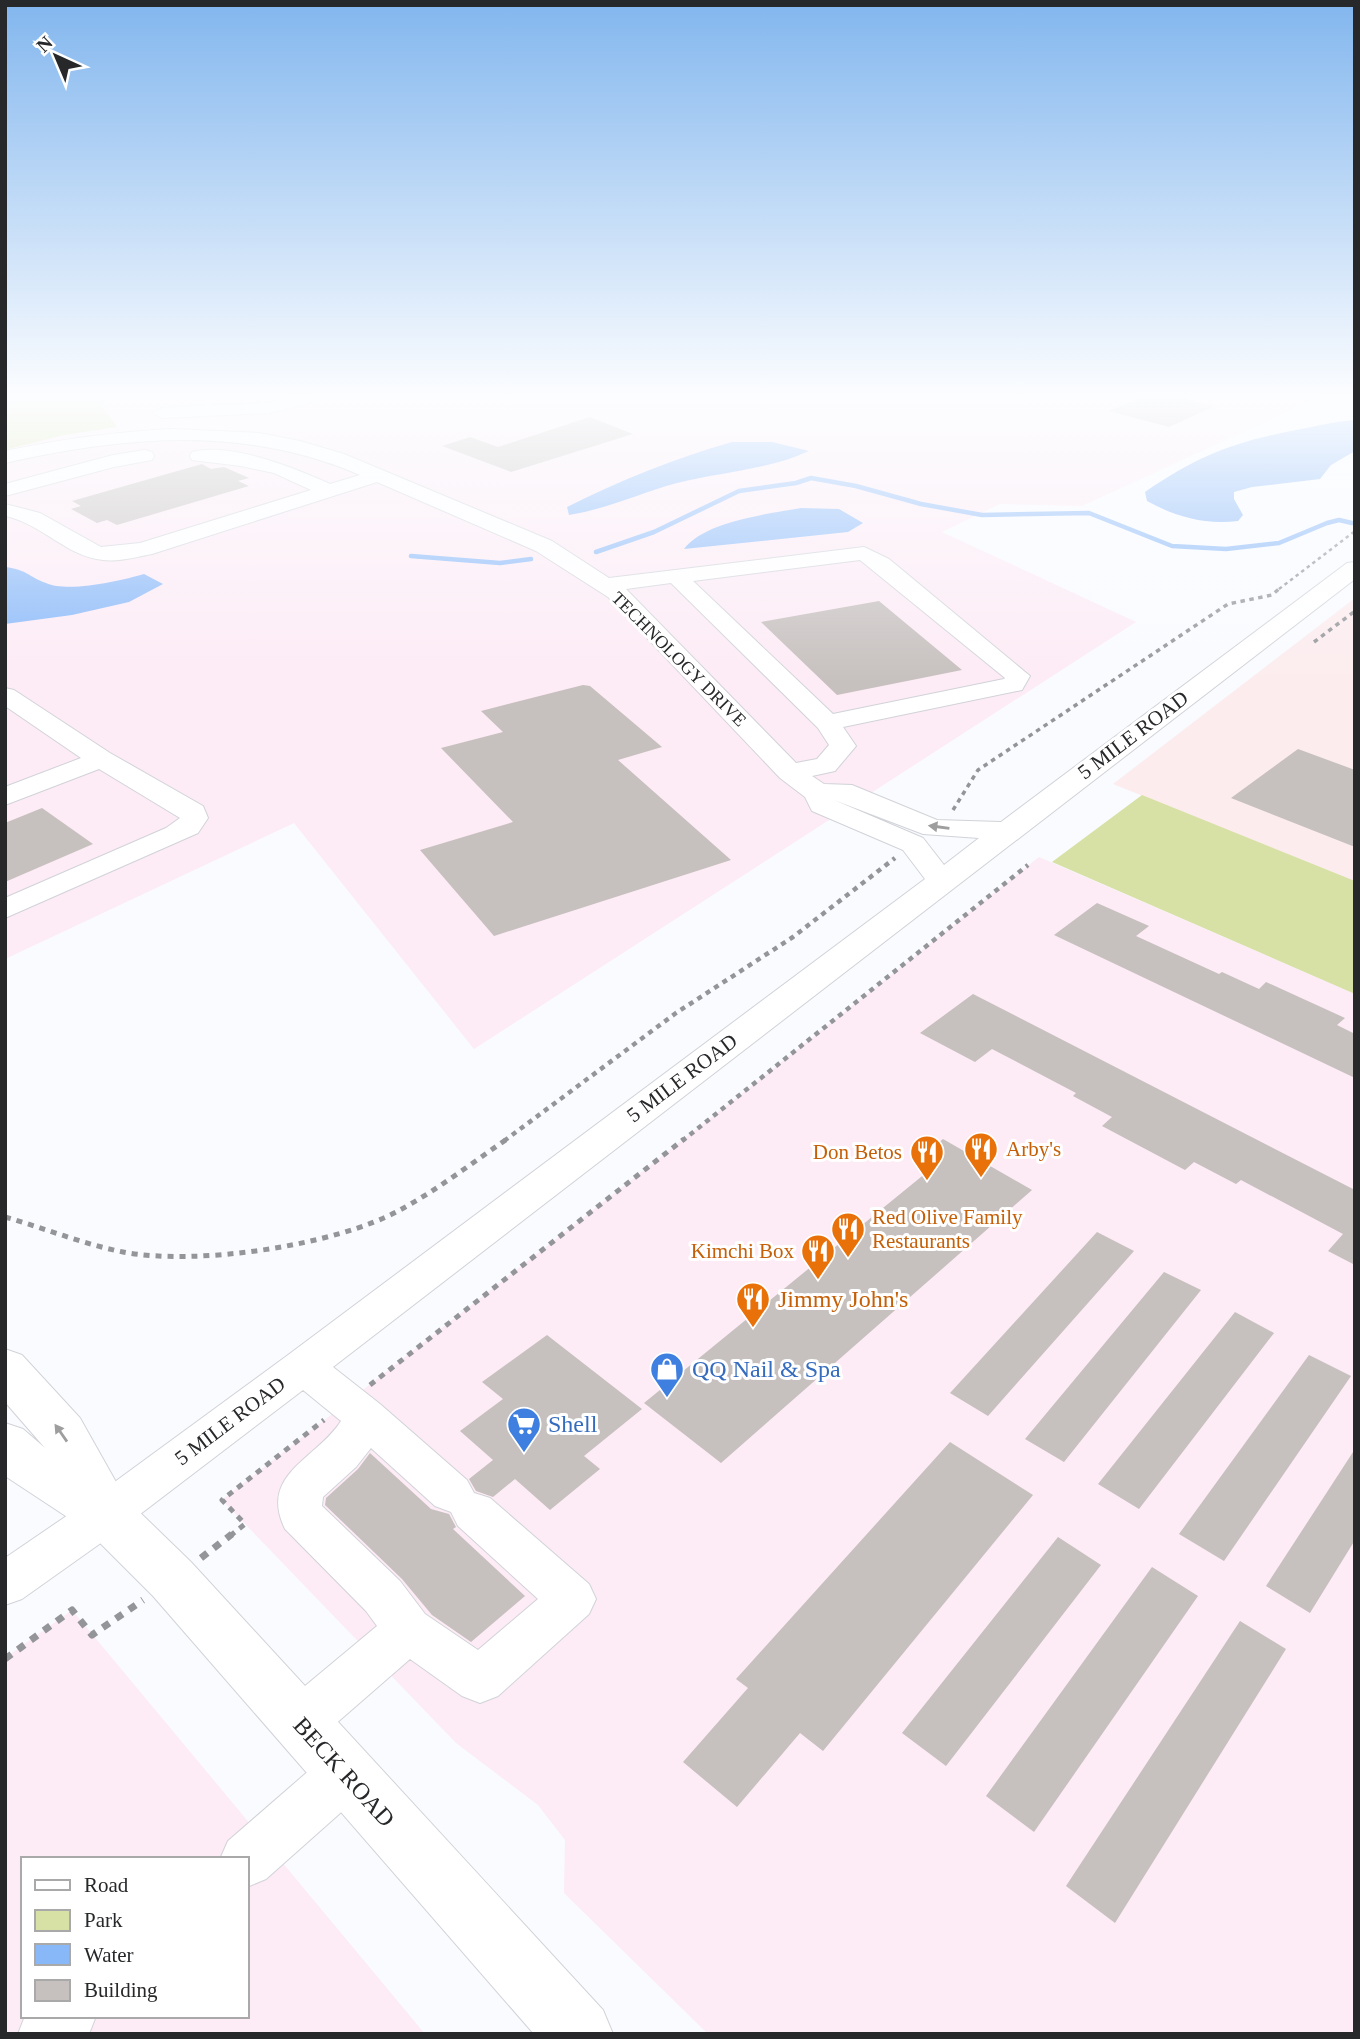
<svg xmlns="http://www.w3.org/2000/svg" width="1360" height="2039" font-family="'Times New Roman',serif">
	<rect width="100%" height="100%" fill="#f9fbff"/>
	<path fill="#fdebf5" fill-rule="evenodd" d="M105 398H1318L1082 506 1000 504 942 532 1136 622 474 1049 294 823 5 959V450L64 435 116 427 102 406Z
		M1039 857 1355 994V2034H708L564 1893 565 1840 538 1805 456 1743 222 1500 744 1092Z
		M72 1610 425 2034H5V1658ZM23 1859H247V2016H23Z"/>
	<path fill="#fcecee" d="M1355 598V881L1113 784Z"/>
	<path fill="#d7e1a6" d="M5 398H105L102 406 117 427 64 435 5 450Z
		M1142 795 1355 881V994L1052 862Z"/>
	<path fill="#89b8f8" d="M1355 420V451L1331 465 1320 479 1252 487 1234 492V499L1243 515 1238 521C1205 525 1176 517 1147 501L1145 492C1201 454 1234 442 1301 429 1318 426 1337 421 1355 420Z
		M732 442H772L809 451C768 470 721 472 677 483 640 493 607 509 569 515L567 507C618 481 676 458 732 442Z
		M801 508 839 509 863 523 848 532 684 549C705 521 768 514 801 508Z
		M5 567C28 570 27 576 46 583 68 593 120 581 144 574L163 584 129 602 72 615 5 624Z"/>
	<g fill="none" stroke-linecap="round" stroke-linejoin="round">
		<path stroke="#89b8f8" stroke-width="4.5" d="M596 552 654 532 739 491 796 483 811 478 856 486 921 504 982 515 1089 513 1172 546 1226 549 1279 543 1327 523 1339 520 1352 523
			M411 556 500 563 531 559"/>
	</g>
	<path fill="#c6c0be" d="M1140 398H1182L1215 406 1169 427 1109 411Z
		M590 417 633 434 511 472 442 446 470 437 498 447Z
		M202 464 211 469 224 467 249 478 238 481 249 486 117 525 107 520 97 523 71 509 81 506 72 501Z
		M879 601 962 670 837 695 761 622Z
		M583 685 590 686 662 747 618 760 731 860 494 936 420 850 513 822 441 748 503 732 481 711Z
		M1298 749 1355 770V847L1231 798Z
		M42 808 93 844 5 882V823Z
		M1097 903 1149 926 1136 936 1219 974 1222 972 1259 989 1266 982 1345 1018 1337 1025 1355 1034V1078L1054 935Z
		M973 994 1355 1190V1265L1328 1251 1343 1234 1241 1180 1236 1184 1194 1162 1185 1170 1102 1126 1112 1117 1073 1096 1076 1093 992 1049 975 1062 920 1033Z
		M943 1139 1032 1190 721 1463 644 1403 932 1168 918 1159Z
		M1097 1232 1134 1251 988 1416 950 1393Z
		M1164 1272 1201 1290 1064 1462 1025 1439Z
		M1235 1312 1274 1333 1139 1509 1098 1484Z
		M547 1335 642 1409 584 1456 600 1469 550 1510 515 1479 493 1497 476 1491 469 1479 493 1460 460 1431 503 1399 482 1382Z
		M1309 1355 1351 1376 1224 1561 1179 1534Z
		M950 1442 1033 1495 823 1751 800 1733 737 1807 683 1762 748 1688 736 1679Z
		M1355 1449V1540L1310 1613 1266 1586Z
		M370 1453 431 1509 449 1514 456 1527 453 1529 525 1596 471 1642 432 1615 402 1579 325 1505 326 1498 358 1469Z
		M1058 1537 1101 1565 946 1766 902 1733Z
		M1152 1567 1198 1596 1034 1832 986 1796Z
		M1240 1621 1286 1649 1115 1923 1066 1886Z"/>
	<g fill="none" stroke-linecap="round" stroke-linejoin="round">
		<g stroke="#d1d3d8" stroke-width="2">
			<path id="minor" d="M288 398H316L313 402 269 413 162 418 153 413 162 408 269 403Z
				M172 429 259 433 300 441 344 454 552 541 609 578 864 547 889 559 1030 676 1022 690 843 727 856 746 835 771 812 776 824 784 852 785 937 820 1001 822 1347 563 1355 562V579L333 1367 380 1404 467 1480 474 1493 490 1498 589 1584 596 1599 589 1614 498 1696 480 1703 462 1696 410 1659 317 1740 299 1747 281 1740 273 1723 281 1706 377 1626 366 1611 285 1529C258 1474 317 1459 341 1421L303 1390 122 1528 22 1599 5 1605V1558L90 1500 288 1355 925 879 903 850 812 811 805 797 780 778 608 597 536 551 377 482 152 554C136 557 119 562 103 560 67 557 41 523 5 516V504L40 513 101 547 140 543 311 490 274 473 241 466 192 460 190 456 192 452C231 442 295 468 330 484L360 475C245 425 125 436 5 463V451C61 439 115 432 172 429ZM860 560 1005 678 1004 679 833 714 693 581ZM671 583 818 728 829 745 817 759 796 763 626 589ZM834 800 923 834 979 838 944 865 923 838ZM371 1448 435 1506 451 1512 458 1526 538 1599 478 1650 425 1614 400 1581 322 1506 323 1497 356 1467Z
				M145 450 152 452 154 456 152 460 114 467 5 496V484L113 455Z
				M5 688 14 690 110 753 203 806 208 818 198 833 5 918V898L166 828 180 818 99 769 5 805V787L81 758 5 706Z
				M346 1748 365 1755 372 1773 365 1791 266 1879 247 1887V1859H220L228 1841 327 1755Z
				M25 2016H96L89 2034H18Z"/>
		</g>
		<g stroke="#d1d3d8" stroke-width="2">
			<path id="major" d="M5 1349 22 1355 80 1418 125 1498 191 1562 603 2010 613 2034H534L153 1596 87 1530 5 1476V1423L23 1429 45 1448 5 1402Z"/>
		</g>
		<path stroke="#949598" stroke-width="2.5" stroke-dasharray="3.5 3.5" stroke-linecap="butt" d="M1279 589 1355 531"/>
		<path stroke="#949598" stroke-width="3.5" stroke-dasharray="4.5 4.5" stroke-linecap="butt" d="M1314 642 1355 611
			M953 810 978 770 1228 604 1272 595 1281 587"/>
		<path stroke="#949598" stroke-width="4.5" stroke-dasharray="5 5" stroke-linecap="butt" d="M504 1141 676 1013 793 937 895 858
			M682 1141 1028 865"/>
		<path stroke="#949598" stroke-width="5" stroke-dasharray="6 6" stroke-linecap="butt" d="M5 1217C44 1228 83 1244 123 1252 196 1266 334 1246 400 1210 437 1190 472 1163 507 1139
			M370 1385 684 1139
			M230 1536 245 1524 222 1500 324 1420"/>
		<path stroke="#949598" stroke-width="7" stroke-dasharray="8 8" stroke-linecap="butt" d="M201 1558 232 1534
			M5 1659 72 1610 92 1635 143 1600"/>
		<use href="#minor" fill="#fff" fill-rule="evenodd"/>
		<use href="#major" fill="#fff" fill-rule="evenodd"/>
	</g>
	<defs><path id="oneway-solid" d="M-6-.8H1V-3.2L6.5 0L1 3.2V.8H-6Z" transform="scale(1.75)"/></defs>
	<g fill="#9e9e9f">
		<use href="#oneway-solid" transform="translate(939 827) rotate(-172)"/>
		<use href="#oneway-solid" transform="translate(61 1433) rotate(-125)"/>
	</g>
	<linearGradient id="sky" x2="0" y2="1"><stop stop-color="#82b6ee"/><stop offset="0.58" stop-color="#fcfdff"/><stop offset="1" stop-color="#fcfdff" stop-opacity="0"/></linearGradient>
	<rect width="1360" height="683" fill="url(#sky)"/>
	<defs>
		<g id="restaurant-pin" transform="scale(1.75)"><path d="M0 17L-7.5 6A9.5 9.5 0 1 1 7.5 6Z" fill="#e8710a" stroke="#fff"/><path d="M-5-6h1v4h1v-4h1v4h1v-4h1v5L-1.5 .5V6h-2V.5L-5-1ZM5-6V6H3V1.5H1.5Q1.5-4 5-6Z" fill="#fff"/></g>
		<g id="shop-pin" transform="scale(1.75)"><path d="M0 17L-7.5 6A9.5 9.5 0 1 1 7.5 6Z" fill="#3f7fe0" stroke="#fff"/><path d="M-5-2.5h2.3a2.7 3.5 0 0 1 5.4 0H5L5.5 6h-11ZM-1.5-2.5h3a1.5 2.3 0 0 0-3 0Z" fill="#fff"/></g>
		<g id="supermarket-pin" transform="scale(1.75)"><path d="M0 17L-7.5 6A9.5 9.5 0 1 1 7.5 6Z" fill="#3f7fe0" stroke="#fff"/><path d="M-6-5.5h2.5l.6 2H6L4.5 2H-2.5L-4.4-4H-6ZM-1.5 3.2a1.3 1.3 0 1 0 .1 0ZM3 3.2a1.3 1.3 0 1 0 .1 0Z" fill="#fff"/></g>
	</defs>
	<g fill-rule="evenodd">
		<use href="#restaurant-pin" x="981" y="1149"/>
		<use href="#restaurant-pin" x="927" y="1152"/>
		<use href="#restaurant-pin" x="848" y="1229"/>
		<use href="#restaurant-pin" x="818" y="1251"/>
		<use href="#restaurant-pin" x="753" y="1299"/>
		<use href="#shop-pin" x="667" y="1369"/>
		<use href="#supermarket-pin" x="524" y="1424"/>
	</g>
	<g text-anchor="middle" stroke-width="6" stroke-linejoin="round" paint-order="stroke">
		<g font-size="18" fill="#27282a" stroke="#fff">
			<text transform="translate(679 659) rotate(45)" y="6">TECHNOLOGY DRIVE</text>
		</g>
		<g font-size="21" fill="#27282a" stroke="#fff">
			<text transform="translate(1133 735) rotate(-37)" y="7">5 MILE ROAD</text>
			<text transform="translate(682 1078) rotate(-37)" y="7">5 MILE ROAD</text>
			<text transform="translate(230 1421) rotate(-37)" y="7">5 MILE ROAD</text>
		</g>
		<g font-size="21" fill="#c56008" stroke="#fff" text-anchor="start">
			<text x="1006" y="1156">Arby's</text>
			<text x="902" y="1159" text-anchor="end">Don Betos</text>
			<text x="872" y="1224">Red Olive Family<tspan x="872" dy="24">Restaurants</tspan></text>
			<text x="794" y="1258" text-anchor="end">Kimchi Box</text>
		</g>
		<g font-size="24" fill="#c56008" stroke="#fff" text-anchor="start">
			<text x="778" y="1307">Jimmy John's</text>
		</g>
		<g font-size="24" fill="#366cbe" stroke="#fff" text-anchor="start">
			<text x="692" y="1377">QQ Nail &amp; Spa</text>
			<text x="548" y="1432">Shell</text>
		</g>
		<g font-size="24" fill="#27282a" stroke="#fff">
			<text transform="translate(344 1772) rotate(48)" y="8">BECK ROAD</text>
		</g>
	</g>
	<rect width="1360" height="2039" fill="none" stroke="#27282a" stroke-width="14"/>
	<rect x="21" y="1857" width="228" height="161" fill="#ffffff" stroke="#a9a9aa" stroke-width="2"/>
	<rect x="35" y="1880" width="35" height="10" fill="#ffffff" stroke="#a9a9aa" stroke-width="2"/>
	<text x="84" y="1892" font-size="21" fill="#27282a">Road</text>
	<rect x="35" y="1910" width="35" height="21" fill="#d7e1a6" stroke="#a9a9aa" stroke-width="2"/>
	<text x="84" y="1927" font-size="21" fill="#27282a">Park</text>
	<rect x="35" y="1944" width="35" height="21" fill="#89b8f8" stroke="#a9a9aa" stroke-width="2"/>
	<text x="84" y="1962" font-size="21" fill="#27282a">Water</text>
	<rect x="35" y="1980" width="35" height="21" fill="#c6c0be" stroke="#a9a9aa" stroke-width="2"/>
	<text x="84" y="1997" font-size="21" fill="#27282a">Building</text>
	<g transform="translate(56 56) rotate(316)" stroke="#ffffff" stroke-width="5" paint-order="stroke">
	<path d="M0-5L12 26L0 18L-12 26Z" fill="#27282a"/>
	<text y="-10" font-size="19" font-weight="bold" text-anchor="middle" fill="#27282a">N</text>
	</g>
</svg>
